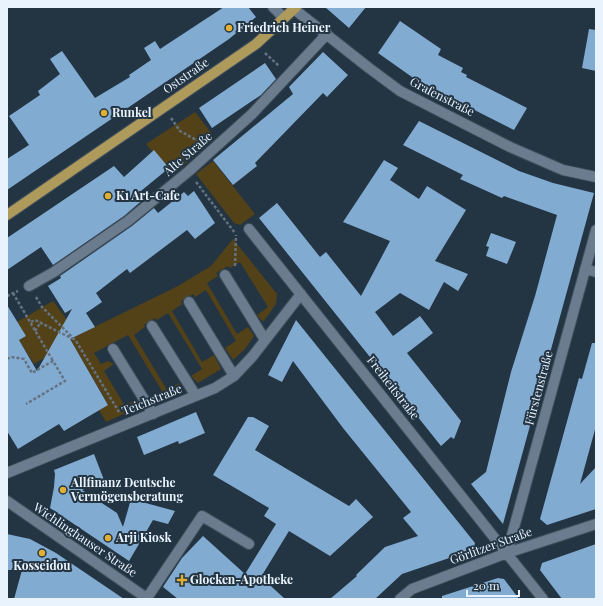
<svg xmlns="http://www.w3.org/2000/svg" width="603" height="606" font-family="'Playfair Display',serif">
	<rect width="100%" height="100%" fill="#233443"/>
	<path fill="#534218" d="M195 112 215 138 173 175 146 144Z
		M213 161 255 214 240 225 234 223 196 174Z
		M233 239 277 294 276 304 263 322 257 315 268 307 240 262 230 268 228 266 216 273 218 276 207 283 237 334 248 327 254 336 245 349 233 360 225 348 236 341 206 290 195 297 193 294 181 301 182 304 172 311 202 362 214 355 221 369 198 383 191 376 202 369 168 313 157 320 155 318 144 325 145 327 134 335 167 390 179 383 180 391 154 401 152 397 162 391 128 335 94 353 101 364 108 361 114 364 104 371 125 406 135 400 140 407 106 422 99 410 108 404 75 348 53 353 34 364 19 340 26 336 17 322 53 301 78 335 178 286 211 266Z"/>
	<path fill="#82abd1" d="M224 7H248L256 17 229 39 7 190V159L29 145 9 116 40 95 38 91 60 74 50 59 62 51 95 98 130 77 129 75 151 60 144 48 155 41 160 49Z
		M325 7H366L349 28Z
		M400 21 441 49 438 55 463 68 461 72 467 75 466 77 527 108 514 130 419 82 378 53Z
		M589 29 596 30V71L582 68Z
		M323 52 348 75 327 97 323 93 255 163 257 166 233 185 213 160 293 94 289 87Z
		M265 63 276 79 261 95 212 128 199 108Z
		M419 121 519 171 553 183 594 193 503 524 471 484 486 472 511 372 535 296 557 215 504 196 502 198 460 179 463 175 403 145Z
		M154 150 169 168 141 191 146 197 124 216 53 265 41 247 7 270V238L114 166 124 177Z
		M384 160 398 168 390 180 419 199 427 186 466 210 435 261 468 274 458 291 444 282 429 310 400 293 375 312 393 336 420 316 433 333 407 353 461 421 454 439 451 437 441 446 259 218 277 203 320 257 326 252 361 296 390 241 343 222Z
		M194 191 215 223 195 239 187 230 130 273 127 269 96 293 102 302 86 313 95 327 70 339 108 405 64 431 59 424 18 449 7 431V305L26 336 19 340 37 371 72 309 65 313 48 286 61 278 60 276 132 226 154 208 158 213 184 192 188 196Z
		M491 233 516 242 507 264 486 256 489 247 486 246Z
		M296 320 475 543 473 550 402 574 375 599H330L357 576 356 575 385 547 418 536 403 518 411 512 343 428 293 361 282 382 268 375Z
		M592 343H596V426L580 484 596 467V509L547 525 540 519 579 378 582 379Z
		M196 412 205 433 179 444 178 441 144 455 137 437Z
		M248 417H253L269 426 255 450 349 506 356 499 373 517 330 556 289 531 261 577 285 599H178L163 587 182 558 203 536 245 574 276 524 264 516 269 508 213 475Z
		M94 454 104 480 82 490 117 513 123 527 131 499 175 511 168 524 153 520 129 561 50 508 54 487 55 474 54 470Z
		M7 534 30 539 56 553 124 599H14L22 570H7Z
		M596 544V599H562L540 570 542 563Z
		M498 578 504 579 519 599H442V596Z"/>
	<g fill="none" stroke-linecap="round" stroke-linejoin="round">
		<g stroke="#414f5c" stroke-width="12">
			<path id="minor" d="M273 7 284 18
				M294 9 369 68 400 91 510 147 563 170 596 177
				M249 229 543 599
				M585 269 596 272
				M225 275 265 340
				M29 286 54 272 128 221 189 171 252 114 327 34
				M189 302 234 376
				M152 326 196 396
				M113 349 153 414
				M7 473 215 388 234 376 252 357 301 294
				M7 501 148 599
				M507 553 596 230
				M147 598 202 516 249 544
				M400 599 412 589 507 553 596 524"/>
		</g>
		<g stroke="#414f5c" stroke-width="12">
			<path id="major" d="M7 215 256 44 296 7"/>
		</g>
		<path stroke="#657381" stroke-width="2.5" stroke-dasharray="3 2" stroke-linecap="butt" d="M265 53 279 66
			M171 118 180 131 200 142
			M196 182 235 233
			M235 266 236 235
			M13 293 53 361
			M7 296 18 291
			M36 297 42 307 76 341 119 412
			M31 322 35 320 73 339
			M35 331 41 322
			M7 359 11 357 24 359 32 373 53 361 65 381 26 404"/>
		<use href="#minor" stroke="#6a7c8e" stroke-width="10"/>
		<use href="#major" stroke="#ae9b5b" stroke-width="10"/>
	</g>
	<g fill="#dfb033" stroke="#233443" stroke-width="1.5">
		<circle cx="229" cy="28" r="4"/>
		<circle cx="104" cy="113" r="4"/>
		<circle cx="108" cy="196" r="4"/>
		<circle cx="63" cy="490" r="4"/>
		<circle cx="108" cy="538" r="4"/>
		<circle cx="42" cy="553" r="4"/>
		<path d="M180 574h4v4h4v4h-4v4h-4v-4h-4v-4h4z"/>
	</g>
	<g text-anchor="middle" stroke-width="4" stroke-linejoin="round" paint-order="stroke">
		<g font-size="12" font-weight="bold" fill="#e9f3fd" stroke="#233443" text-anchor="start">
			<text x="237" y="32">Friedrich Heiner</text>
			<text x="112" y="117">Runkel</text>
			<text x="116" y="200">K1 Art-Cafe</text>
			<text x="71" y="487">Allfinanz Deutsche<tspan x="71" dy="14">Vermögensberatung</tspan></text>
			<text x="116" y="542">Arji Kiosk</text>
			<text x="42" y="570" text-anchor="middle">Kosseidou</text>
			<text x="190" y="584">Glocken-Apotheke</text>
		</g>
		<g font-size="12" fill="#e9f3fd" stroke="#233443">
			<text transform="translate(186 76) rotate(-35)" y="4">Oststraße</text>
			<text transform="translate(442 97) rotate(27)" y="4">Grafenstraße</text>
			<text transform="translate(188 154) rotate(-41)" y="4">Alte Straße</text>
			<text transform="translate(393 388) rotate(52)" y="4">Freiheitstraße</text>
			<text transform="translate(539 388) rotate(-75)" y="4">Fürstenstraße</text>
			<text transform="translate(152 400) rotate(-22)" y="4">Teichstraße</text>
			<text transform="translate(85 540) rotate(34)" y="4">Wichlinghauser Straße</text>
			<text transform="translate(491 546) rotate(-20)" y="4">Görlitzer Straße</text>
		</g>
	</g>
	<rect width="603" height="606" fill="none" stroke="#e9f3fd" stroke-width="16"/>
	<path d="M467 590v6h52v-6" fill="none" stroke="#e9f3fd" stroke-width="2"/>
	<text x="473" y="590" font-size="12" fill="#e9f3fd" stroke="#233443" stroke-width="3" paint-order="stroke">20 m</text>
</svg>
